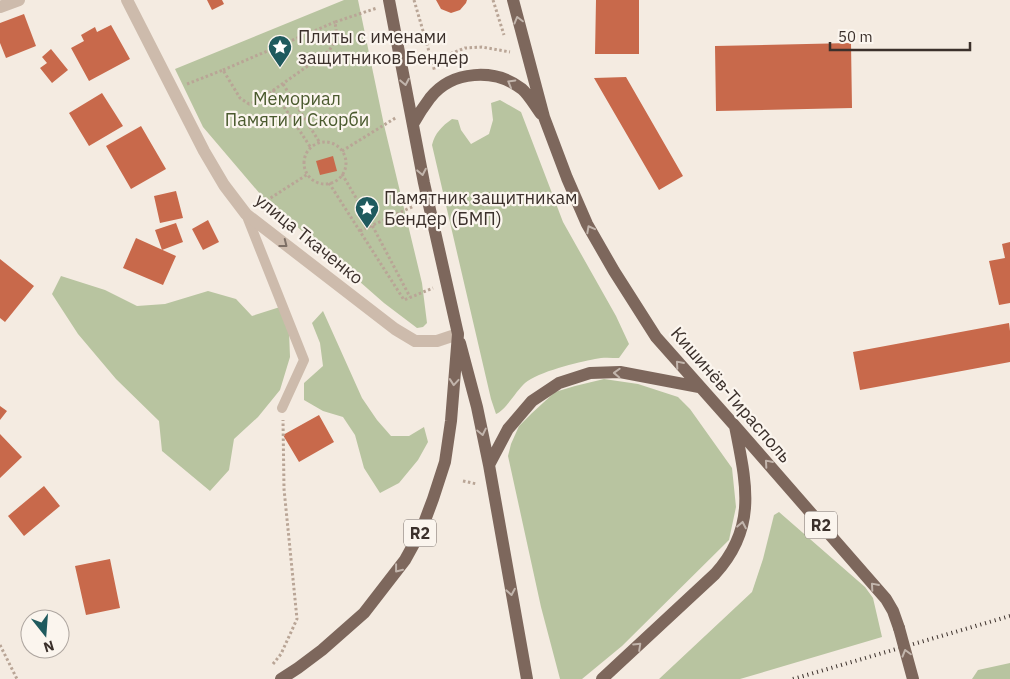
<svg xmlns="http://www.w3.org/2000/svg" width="1010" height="679" font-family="'IBM Plex Sans',sans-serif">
	<rect width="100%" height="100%" fill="#f4ebe1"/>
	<path fill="#b8c4a0" d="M344 0H358L384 125 422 283 427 323 423 327 417 328 384 303 261 195 203 127 175 69Z
		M500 100 521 112 563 222 616 316 629 344 619 358C611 358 603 357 595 359 578 362 538 372 525 383 516 391 505 411 496 414L491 399 432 145C435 133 442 126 452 119L458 120 461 130 471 144 489 134 493 120 491 103Z
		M61 276 105 290 137 306 165 304 208 291 236 299 252 316 280 307 289 331 290 357 280 390 258 417 234 439 229 470 210 491 162 451 159 421 116 379 78 334 52 294Z
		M323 311 362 398 377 420 391 436H409L424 427 428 442 418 460 399 483 380 493 364 468 355 435 343 417 323 411 304 400V383L323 366 320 343 312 323Z
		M604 379 638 384 678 397 690 409 732 468 736 507 729 540 622 646 582 679H560L541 607 508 456 511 444 519 426 532 413 555 392 575 386Z
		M779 512 865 587 873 598 882 637 740 679H659L752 592 763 559 774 515Z
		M1010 663V679H972L978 670Z"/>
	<path fill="#c8694b" d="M207 0H222L224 4 212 10Z
		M436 0H467L466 3 460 10 451 13 441 9Z
		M596 0H639V54H595Z
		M24 14 36 46 6 58 0 43V23Z
		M111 25 130 59 89 81 71 48 84 41 81 35 95 27 97 32Z
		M851 43 852 108 716 111 715 46Z
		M51 49 68 70 52 83 40 68 47 63 42 57Z
		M626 77 683 176 659 190 594 78Z
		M102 93 123 126 89 146 69 113Z
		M141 126 166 169 131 189 106 146Z
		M333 156 337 171 320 175 316 161Z
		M176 191 183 218 160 223 154 196Z
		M208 220 219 242 203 250 192 229Z
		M176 223 183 242 162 250 155 230Z
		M136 238 176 256 163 285 123 268Z
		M1010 242V303L999 305 989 261 1005 258 1002 244Z
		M0 259 34 286 5 322 0 318Z
		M1009 323 1010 331V362L860 390 853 352Z
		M0 406 7 411 0 420Z
		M319 415 334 442 299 462 283 435Z
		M0 434 22 457 0 478Z
		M44 486 60 506 24 536 8 516Z
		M110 559 120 608 86 615 75 566Z"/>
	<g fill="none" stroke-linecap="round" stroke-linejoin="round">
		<path stroke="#b9a596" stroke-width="3" stroke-dasharray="2.5 2.5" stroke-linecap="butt" d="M414 0 435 72
			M493 0 504 35
			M432 61 465 48 482 47 510 52
			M223 70 335 22
			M187 84 223 70 240 98 249 104 258 101 329 51 337 37 335 22 377 8
			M283 84 320 143
			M273 90 311 148
			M304 163a21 21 0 1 1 42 0a21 21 0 1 1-42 0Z
			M342 151 397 117
			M342 174 372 225 410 297
			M329 183 404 300 433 288
			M258 206 308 174
			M360 231 414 206
			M463 481 477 484
			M0 645 17 679
			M273 664 281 654 297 619 284 489 283 420"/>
		<path stroke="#cdbbac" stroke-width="10" d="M246 214 304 360 282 408"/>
		<path stroke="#cdbbac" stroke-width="12" d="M127 0 204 151 224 185 246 214 395 329 415 341H437L458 334
			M0 7 19 0"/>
		<path stroke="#7d675c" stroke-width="12" d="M513 0 544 117 567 178 587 224 614 271 656 337 735 426 886 599 893 611 899 628
			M413 124C418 115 424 106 430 98 452 70 495 68 522 89 529 95 535 106 541 114
			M460 343 477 407 489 465 527 679
			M489 465 508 429 532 401 559 383 590 373 620 372 699 387
			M281 679 298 668 322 650 364 613 405 560 421 531 433 499 445 462 451 421 458 334 424 183 389 0
			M602 679 715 574C758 527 746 483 735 426"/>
		<path stroke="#3b302b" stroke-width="4" stroke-dasharray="1 4" stroke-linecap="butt" d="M793 679 1010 616"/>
		<path stroke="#7d675c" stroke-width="12" d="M899 628 913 679"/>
	</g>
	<defs><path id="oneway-chevron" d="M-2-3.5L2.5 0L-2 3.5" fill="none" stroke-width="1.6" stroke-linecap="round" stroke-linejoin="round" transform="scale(1.25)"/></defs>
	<g stroke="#c2b5ac">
		<use href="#oneway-chevron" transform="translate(518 20) rotate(-105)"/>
		<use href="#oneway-chevron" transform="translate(405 82) rotate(79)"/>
		<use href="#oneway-chevron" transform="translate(511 83) rotate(-150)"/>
		<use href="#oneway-chevron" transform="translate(422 172) rotate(79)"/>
		<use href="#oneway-chevron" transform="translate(590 229) rotate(-118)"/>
		<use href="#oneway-chevron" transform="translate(679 364) rotate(-131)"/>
		<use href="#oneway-chevron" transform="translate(617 373) rotate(-178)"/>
		<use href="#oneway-chevron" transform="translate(454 382) rotate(95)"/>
		<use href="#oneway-chevron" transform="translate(482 432) rotate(78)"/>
		<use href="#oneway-chevron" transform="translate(768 463) rotate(-131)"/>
		<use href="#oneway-chevron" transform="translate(742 525) rotate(-79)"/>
		<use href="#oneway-chevron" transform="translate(398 569) rotate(128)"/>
		<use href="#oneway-chevron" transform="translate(874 586) rotate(-131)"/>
		<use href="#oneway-chevron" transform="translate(511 592) rotate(80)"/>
		<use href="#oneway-chevron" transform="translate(638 646) rotate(-43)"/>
		<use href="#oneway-chevron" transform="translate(906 653) rotate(-106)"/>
	</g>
	<use stroke="#7d6f65" href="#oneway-chevron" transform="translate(284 244) rotate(38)"/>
	<defs>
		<g id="sight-pin" transform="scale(1.25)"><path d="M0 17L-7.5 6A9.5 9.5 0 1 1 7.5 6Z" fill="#1f5a5e" stroke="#fbf5ee"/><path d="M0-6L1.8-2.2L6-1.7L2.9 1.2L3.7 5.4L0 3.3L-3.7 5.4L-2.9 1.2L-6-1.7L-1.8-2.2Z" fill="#fff"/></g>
	</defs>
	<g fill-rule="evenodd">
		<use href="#sight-pin" x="280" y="47"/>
		<use href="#sight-pin" x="367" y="208"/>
	</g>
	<g text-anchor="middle" stroke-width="4.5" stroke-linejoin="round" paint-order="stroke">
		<g fill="#fbf5ee" stroke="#756b66" stroke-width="1">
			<rect x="805" y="511.5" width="32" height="27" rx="4"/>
			<rect x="404" y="519.5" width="32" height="27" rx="4"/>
		</g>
		<g font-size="16" font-weight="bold" fill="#3b302b">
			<text x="821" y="531">R2</text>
			<text x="420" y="539">R2</text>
		</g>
		<g font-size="18" fill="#3b302b" stroke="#fbf5ee" text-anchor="start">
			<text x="298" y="43">Плиты с именами<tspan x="298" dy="21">защитников Бендер</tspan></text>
			<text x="384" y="204">Памятник защитникам<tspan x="384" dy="21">Бендер (БМП)</tspan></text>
		</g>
		<g font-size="18" fill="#4a5a2e" stroke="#fbf5ee">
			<text x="297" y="105">Мемориал<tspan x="297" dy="21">Памяти и Скорби</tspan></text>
		</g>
		<g font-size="18" fill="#3b302b" stroke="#fbf5ee">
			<text transform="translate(309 239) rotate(39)" y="6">улица Ткаченко</text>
			<text transform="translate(731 395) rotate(49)" y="6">Кишинёв-Тирасполь</text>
		</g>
	</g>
	<g transform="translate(45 634) rotate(163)"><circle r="24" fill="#fbf5ee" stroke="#aea6a0"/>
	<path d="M0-4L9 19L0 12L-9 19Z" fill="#1f5a5e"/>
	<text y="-8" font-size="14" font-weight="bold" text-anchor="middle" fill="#3b302b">N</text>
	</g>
	<path d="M830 42v8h140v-8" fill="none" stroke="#3b302b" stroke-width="2.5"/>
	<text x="838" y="42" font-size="15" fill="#3b302b" stroke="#fbf5ee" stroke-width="4" paint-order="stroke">50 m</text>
</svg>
